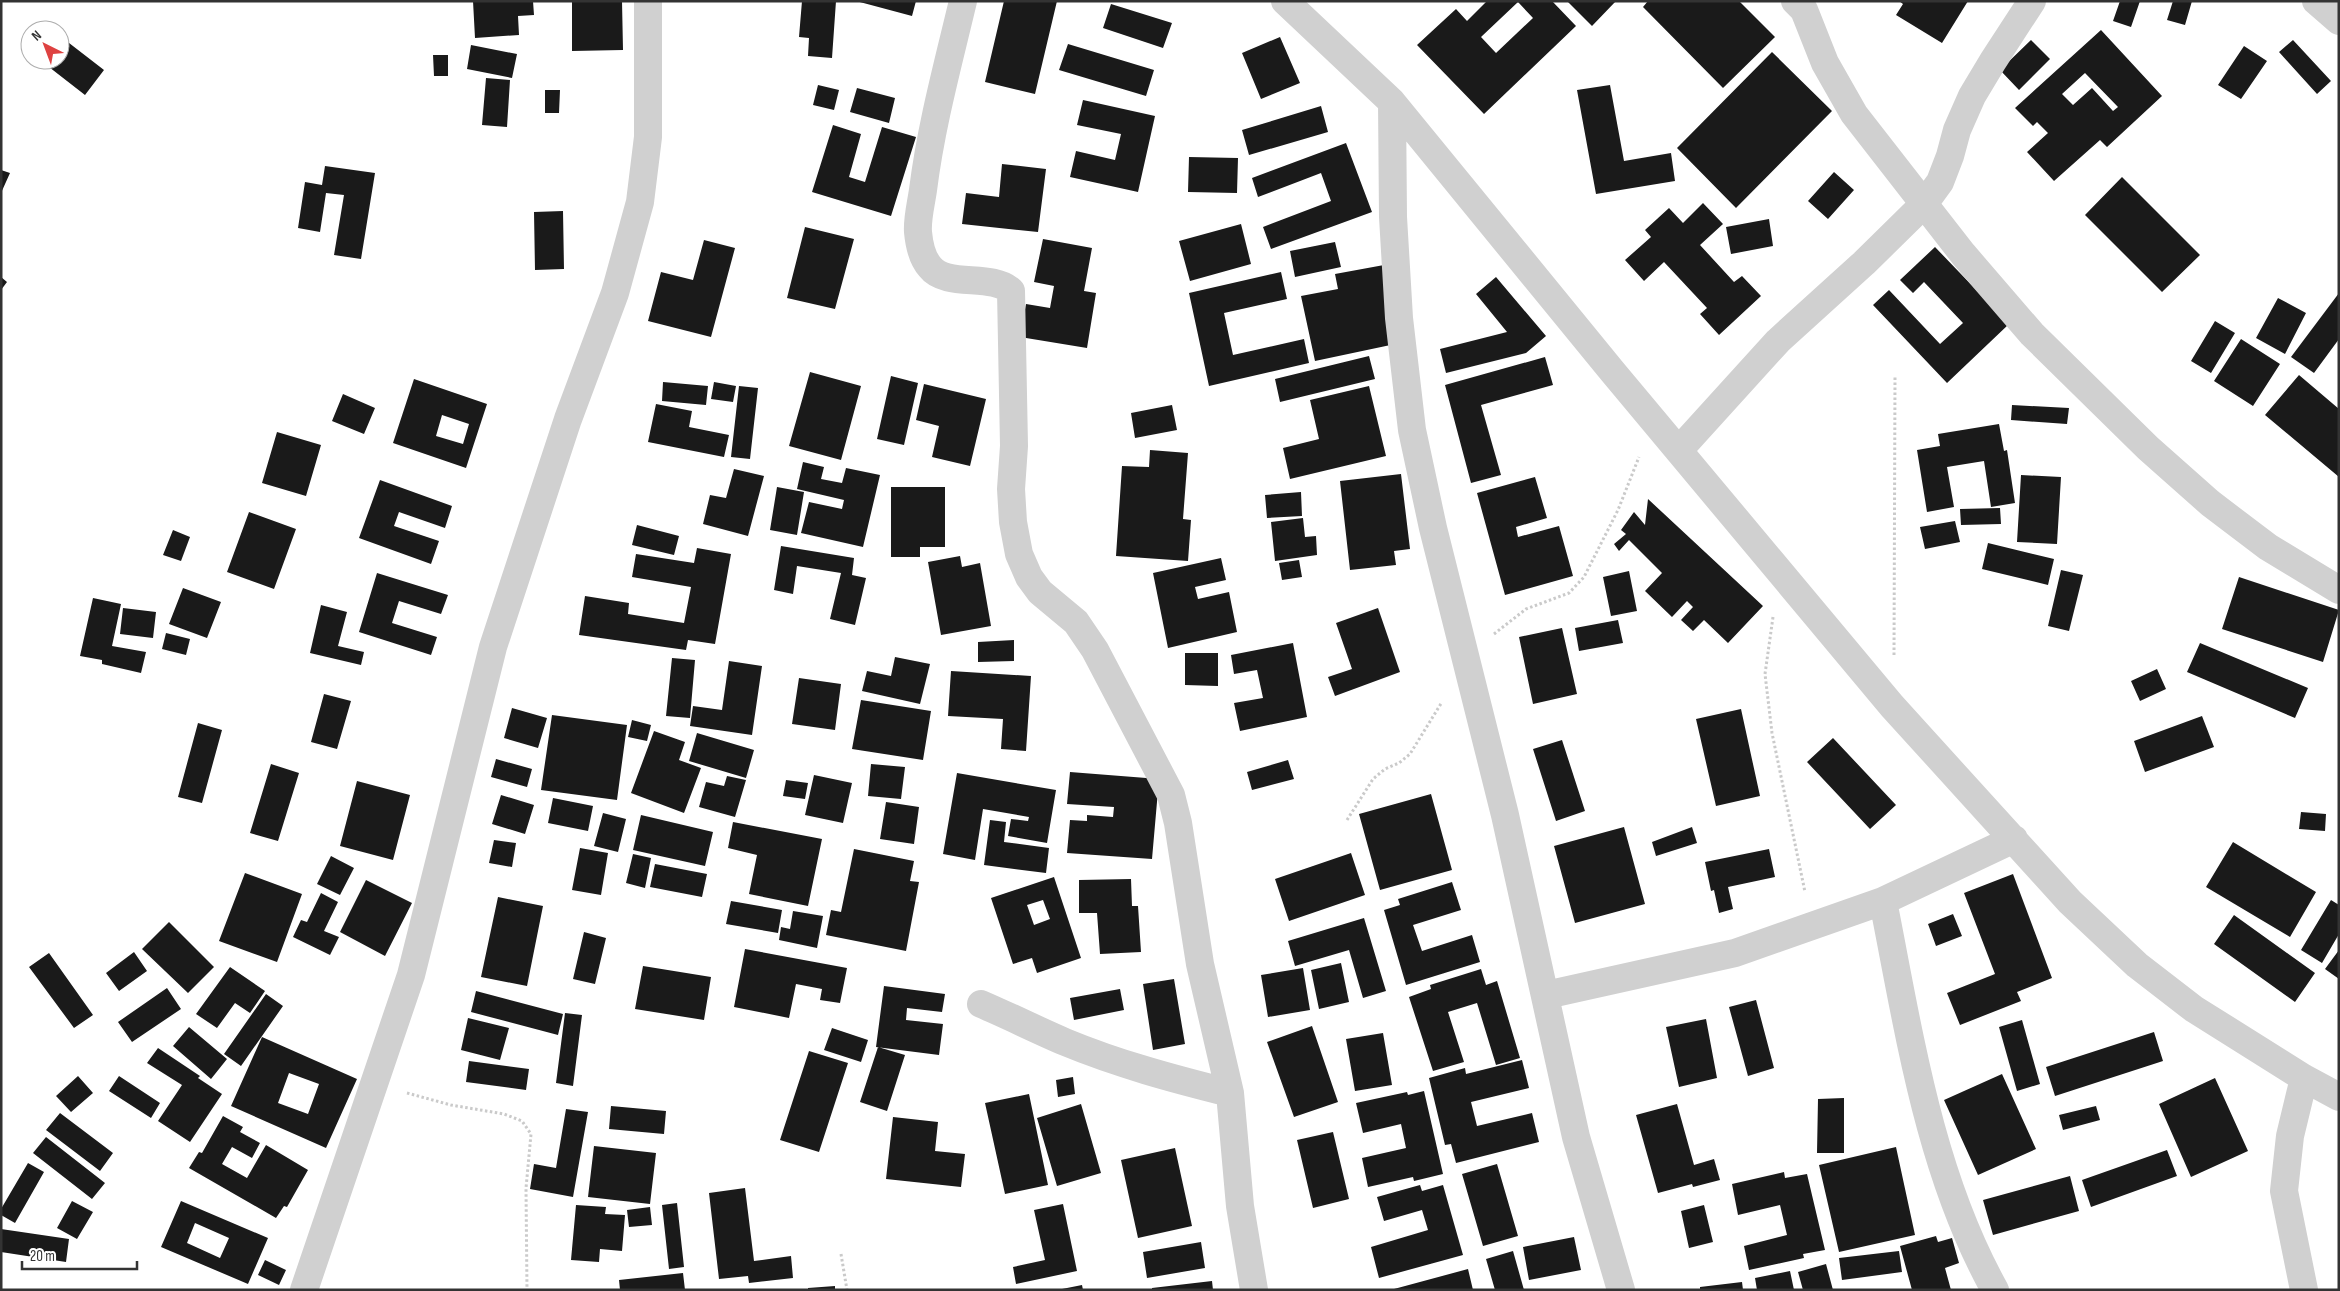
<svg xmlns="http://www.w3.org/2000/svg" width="2340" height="1291" font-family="'Sofia Sans Condensed',sans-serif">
	<rect width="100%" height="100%" fill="#fff"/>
	<path fill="#1a1a1a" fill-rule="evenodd" d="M473 1H533L534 15 518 16 519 35 475 38Z
		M572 1H622L623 50 572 51Z
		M802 1H836L832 58 808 56 809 38 799 37Z
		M856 1H916L912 16Z
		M1004 1H1057L1035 94 985 82Z
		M1487 1H1552L1576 26 1484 114 1417 45 1456 9 1467 21ZM1518 2 1533 18 1496 53 1481 37Z
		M1567 1H1616L1592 26Z
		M1648 1H1739L1775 37 1723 88 1643 7Z
		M1899 1H1968L1942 43 1896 15 1903 4Z
		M2120 1H2140L2131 27 2113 21Z
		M2173 1H2192L2185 25 2167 20Z
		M1111 4 1172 23 1163 48 1103 28Z
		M2101 30 2162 96 2107 147 2100 140 2054 181 2027 152 2048 133 2037 122 2033 126 2015 108ZM2085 73 2118 107 2113 111 2092 88 2073 105 2062 94Z
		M60 36 104 70 85 95 40 60H60Z
		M1280 37 1300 83 1261 99 1242 53Z
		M2031 40 2050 59 2019 90 2000 70Z
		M2293 40 2331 81 2317 94 2279 52Z
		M1068 44 1154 70 1146 96 1059 70Z
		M471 45 517 54 512 78 467 69Z
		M2244 46 2267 61 2241 99 2218 85Z
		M1772 52 1832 111 1736 208 1677 148Z
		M433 55H448V76H434Z
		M486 78 510 80 507 127 482 125Z
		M818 85 839 90 834 110 813 105Z
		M1610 85 1624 161 1671 153 1675 181 1596 194 1577 90Z
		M857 88 895 98 889 123 850 112Z
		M545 90H560L559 113H545Z
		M1083 100 1155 116 1138 192 1070 177 1076 151 1115 160 1121 134 1077 125Z
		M1321 106 1328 132 1249 155 1242 130Z
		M833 125 861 134 849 177 865 182 882 127 916 137 891 216 812 192Z
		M1346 143 1372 212 1271 249 1263 227 1331 201 1321 173 1258 197 1252 178Z
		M1189 157 1238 158 1237 193 1188 192Z
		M1002 164 1046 169 1038 232 962 224 966 193 999 197Z
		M325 166 375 173 361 259 334 255 344 195 326 193 320 232 298 228 305 182 322 185Z
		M1 170 10 173 1 193Z
		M1834 172 1854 190 1828 219 1808 201Z
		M2122 177 2200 255 2162 292 2085 215Z
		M1703 203 1723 224 1700 245 1734 282 1742 276 1761 296 1719 335 1700 314 1707 308 1664 262 1644 281 1625 260 1651 237 1645 230 1669 208 1683 223Z
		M563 211 564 269 535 270 534 212Z
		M1769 219 1773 246 1731 254 1726 227Z
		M1241 224 1251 264 1190 281 1179 241Z
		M805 227 854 239 835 309 787 298Z
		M1043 239 1092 248 1084 291 1096 293 1087 348 1020 337 1026 304 1050 308 1054 286 1034 282Z
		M704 240 735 248 711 337 648 321 661 272 693 280Z
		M1335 242 1341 267 1295 277 1290 251Z
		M1935 247 2009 324 1947 383 1873 305 1889 290 1940 344 1963 323 1924 282 1913 293 1900 280Z
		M1384 265 1400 343 1315 361 1301 296 1338 289 1335 274Z
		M1281 272 1287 299 1224 313 1233 355 1304 339 1309 363 1209 386 1189 293Z
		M1 277 7 282 1 290Z
		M1496 277 1546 336 1526 353 1446 373 1440 349 1507 332 1476 294Z
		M2339 293V339L2314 373 2291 357Z
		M2278 298 2306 313 2285 354 2256 338Z
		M2215 321 2235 333 2211 373 2191 361Z
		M2241 339 2280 364 2253 406 2214 381Z
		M1369 356 1375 379 1280 402 1275 379Z
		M1545 357 1553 385 1481 405 1501 475 1471 483 1445 385Z
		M810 372 861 386 841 460 789 446Z
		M2299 375 2339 409V477L2265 415Z
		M891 376 918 383 904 445 877 439Z
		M414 379 487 404 466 468 393 443ZM442 415 469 424 463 444 436 436Z
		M663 382 708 386 706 405 662 401Z
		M714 382 736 386 733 402 711 399Z
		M924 384 986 399 970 466 932 457 939 426 916 420Z
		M739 386 758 388 750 459 731 457Z
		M1369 386 1386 456 1290 479 1283 448 1319 439 1310 400Z
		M343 394 375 408 364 434 332 421Z
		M656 404 692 411 689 427 729 435 724 457 648 442Z
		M1172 405 1177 430 1135 438 1131 413Z
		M2012 405 2069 408 2067 424 2011 420Z
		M1999 424 2004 451 2007 450 2015 503 1991 507 1984 461 1947 467 1954 507 1927 512 1917 450 1940 446 1938 434Z
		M277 432 321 445 306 496 262 483Z
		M1150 450 1188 453 1183 519 1191 520 1188 561 1116 556 1122 466 1149 467Z
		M803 462 824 467 821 479 842 483 846 468 880 475 863 547 801 533 809 502 842 509 844 500 797 489Z
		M734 469 764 476 748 536 703 524 710 495 726 498Z
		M1401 474 1410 549 1394 551 1396 565 1350 570 1340 481Z
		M2021 475 2061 477 2057 544 2017 542Z
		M1535 477 1547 518 1516 527 1518 537 1559 526 1573 576 1505 595 1477 493Z
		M380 480 452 506 445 528 399 512 394 526 439 541 431 564 359 538Z
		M777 487 804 492 797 535 770 530Z
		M891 487H945V547H920V557H891Z
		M1301 492 1302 516 1267 518 1265 495Z
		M1648 499 1763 606 1728 643 1704 620 1693 631 1681 620 1693 607 1687 601 1672 617 1645 591 1662 573 1629 540 1619 551 1614 544 1626 534 1621 530 1634 512 1645 525Z
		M2000 508 2001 524 1961 525 1960 509Z
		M249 512 296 529 274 589 227 572Z
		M1303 518 1305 537 1316 536 1317 555 1275 561 1271 522Z
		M1955 521 1960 542 1925 549 1920 527Z
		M637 525 679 536 674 555 632 545Z
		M173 530 190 537 181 561 163 555Z
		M1988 543 2054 559 2048 585 1982 569Z
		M781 546 854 558 852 575 866 578 855 625 830 619 841 573 797 566 793 594 774 590Z
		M697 548 731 554 715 644 688 640 686 650 579 635 585 596 629 603 628 614 684 623 691 587 632 577 636 554 694 563Z
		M960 556 962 567 980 563 991 626 941 635 928 562Z
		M1221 558 1226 580 1195 587 1198 599 1229 592 1237 632 1168 648 1153 573Z
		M1299 560 1302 577 1282 580 1279 563Z
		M2061 570 2083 575 2069 631 2048 626Z
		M1629 571 1637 611 1611 616 1603 577Z
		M377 573 448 595 441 614 399 601 392 623 437 637 431 655 359 632Z
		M2239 577 2339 610 2323 662 2222 629Z
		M183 588 221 602 207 638 169 624Z
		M93 598 121 604 112 646 146 652 141 673 102 664V660L80 656Z
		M321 605 347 612 338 646 364 652 361 665 310 653Z
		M123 608 156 612 153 638 120 634Z
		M1378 608 1400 672 1335 696 1328 677 1352 669 1336 623Z
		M1618 620 1623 643 1579 651 1575 628Z
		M1562 628 1577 694 1533 704 1519 637Z
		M166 633 190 639 186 655 162 649Z
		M1014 640V661L978 662V642Z
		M1293 643 1307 717 1240 731 1234 703 1263 698 1257 670 1234 674 1231 655Z
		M2200 643 2308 688 2295 718 2187 672Z
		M1185 653H1218V686L1185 685Z
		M895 657 930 664 920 704 862 691 867 671 891 676Z
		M672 658 695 660 690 718 666 716Z
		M729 661 762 666 752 735 690 726 693 706 722 710Z
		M2157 669 2166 689 2140 701 2131 681Z
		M951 671 1031 676 1026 751 1001 749 1003 719 948 716Z
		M799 678 841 684 835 730 792 724Z
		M324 694 351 701 337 749 311 742Z
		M861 700 931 711 923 760 852 749Z
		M512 708 547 718 538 748 504 738Z
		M1741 709 1760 796 1716 806 1696 719Z
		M552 715 627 725 617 800 541 790Z
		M2202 716 2214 747 2145 772 2134 741Z
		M632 720 651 725 647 741 628 737Z
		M198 723 222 730 202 803 178 797Z
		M654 731 685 742 679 760 701 768 684 813 631 793Z
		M697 733 754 750 746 778 689 761Z
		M1833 738 1896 805 1870 829 1807 762Z
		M1562 740 1585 811 1556 821 1533 749Z
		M496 759 532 769 527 787 491 777Z
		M1288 760 1294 779 1252 790 1247 772Z
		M271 764 299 773 278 841 250 833Z
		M871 764 905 767 901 799 868 796Z
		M1070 772 1159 779 1152 859 1067 853 1070 820 1087 821V815L1113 817 1114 807 1067 804Z
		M957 773 1056 790 1047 843 1008 836 1011 819 1028 821 1029 817 983 809 975 860 943 854Z
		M814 775 852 783 843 823 805 815Z
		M727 776 746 780 735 817 699 807 706 782 724 786Z
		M786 780 808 783 805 799 783 796Z
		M357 781 410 795 393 860 340 846Z
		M1431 794 1452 870 1380 890 1359 814Z
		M501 795 534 805 525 834 492 824Z
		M553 798 593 806 588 831 548 823Z
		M886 802 919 807 914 844 880 839Z
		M2301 812 2326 814 2325 831 2299 829Z
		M603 813 626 819 618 852 594 846Z
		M641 815 713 832 705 866 633 850Z
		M990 820 1006 822 1004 842 1049 848 1046 873 984 865Z
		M733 822 822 839 808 906 749 894 757 855 728 848Z
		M1624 827 1645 904 1575 923 1554 846Z
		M1692 827 1697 843 1656 856 1652 842Z
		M494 840 516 843 512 867 489 863Z
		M2233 842 2316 892 2290 937 2206 887Z
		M580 848 608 853 601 895 572 890Z
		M854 849 914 861 910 881 919 882 906 951 826 935 831 910 841 912Z
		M1769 849 1775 877 1728 887 1733 909 1719 913 1714 890 1711 891 1705 862Z
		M1351 853 1365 895 1289 921 1275 879Z
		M633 854 651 858 645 888 626 883Z
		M331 856 354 868 340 895 317 884Z
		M655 864 707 874 702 897 650 887Z
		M245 873 302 894 277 962 219 941Z
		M2013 874 2052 978 2017 992 2021 1001 1960 1025 1947 993 1995 974 1964 893Z
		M1054 877 1081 958 1037 973 1032 958 1013 964 991 898ZM1043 900 1050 919 1034 925 1027 905Z
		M1131 879 1132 906H1138L1141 952 1100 954 1097 913H1079V880Z
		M366 880 412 903 385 956 340 932Z
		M1452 882 1461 910 1413 925 1422 951 1472 935 1480 962 1406 985 1384 910 1400 905 1398 899Z
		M321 893 338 902 324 931 339 937 330 955 293 937 301 920 307 922Z
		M498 897 543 906 527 986 481 977Z
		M2331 900 2339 905V934L2322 963 2301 950Z
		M731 901 782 910 778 933 726 924Z
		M793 911 823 916 817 948 779 940 781 927 790 929Z
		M1953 914 1962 936 1936 946 1928 924Z
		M2234 915 2315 973 2295 1002 2214 944Z
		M1364 918 1386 991 1363 998 1349 950 1295 966 1288 941Z
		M169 922 214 967 188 993 142 949Z
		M584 932 606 938 595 984 573 979Z
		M745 949 847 968 840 1003 820 1000 822 989 796 984 789 1018 734 1007Z
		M2339 950V979L2325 969Z
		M134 952 147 971 119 991 106 973Z
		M49 953 93 1015 74 1028 29 967Z
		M1341 963 1349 1002 1319 1009 1311 970Z
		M643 966 711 977 704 1020 635 1009Z
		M230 967 265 991 250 1013 235 1003 217 1028 196 1014Z
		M1303 968 1310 1010 1268 1017 1261 975Z
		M1481 969 1486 985 1497 981 1520 1058 1496 1065 1477 1003 1448 1012 1464 1062 1433 1071 1409 997 1431 989 1430 985Z
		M1174 979 1185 1044 1153 1050 1143 984Z
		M884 986 945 994 942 1012 907 1008 906 1020 943 1024 939 1055 876 1047Z
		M167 988 181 1009 132 1042 118 1022Z
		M1120 989 1124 1010 1074 1020 1070 998Z
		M476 991 563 1014 558 1035 471 1012Z
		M266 994 283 1006 241 1066 224 1054Z
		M1756 1000 1774 1068 1748 1076 1729 1007Z
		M565 1013 582 1015 573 1086 556 1083Z
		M468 1018 509 1028 500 1060 461 1050Z
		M1706 1019 1717 1078 1679 1087 1666 1027Z
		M2022 1020 2040 1084 2017 1091 1999 1027Z
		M1312 1026 1338 1102 1294 1117 1267 1042Z
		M189 1027 227 1059 211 1079 173 1046Z
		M832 1028 868 1040 861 1062 824 1050Z
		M2154 1032 2163 1061 2055 1096 2046 1067Z
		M1383 1033 1392 1085 1355 1091 1346 1039Z
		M262 1037 357 1079 326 1148 231 1106ZM289 1073 319 1084 308 1114 278 1103Z
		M878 1047 905 1055 887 1111 860 1102Z
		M158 1048 200 1076 198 1078 222 1094 190 1142 158 1121 182 1085 147 1063Z
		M809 1051 848 1063 819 1152 780 1140Z
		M1522 1060 1529 1088 1471 1102 1477 1126 1532 1113 1539 1142 1456 1163 1451 1144 1445 1145 1429 1078 1465 1068 1466 1074Z
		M469 1061 529 1069 526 1090 466 1082Z
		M2002 1074 2036 1149 1978 1175 1944 1100Z
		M78 1076 93 1093 71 1112 56 1096Z
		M119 1076 160 1103 151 1118 109 1091Z
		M1073 1077 1075 1094 1058 1097 1056 1080Z
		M2215 1078 2248 1151 2191 1177 2159 1104Z
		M1424 1091 1443 1174 1414 1181 1413 1177 1368 1187 1362 1158 1406 1148 1401 1124 1363 1133 1356 1103 1407 1092 1408 1095Z
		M1029 1094 1048 1185 1005 1194 985 1103Z
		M1844 1098V1153H1817L1818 1099Z
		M1081 1104 1101 1173 1057 1186 1037 1118Z
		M1677 1104 1694 1165 1714 1159 1720 1180 1693 1187 1692 1184 1658 1193 1636 1115Z
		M611 1106 666 1111 664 1134 609 1129Z
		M2096 1106 2100 1120 2063 1130 2059 1115Z
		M566 1109 588 1112 573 1197 530 1189 534 1164 556 1168Z
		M60 1113 113 1153 100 1171 46 1130Z
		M223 1116 243 1127 240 1132 260 1143 252 1158 232 1147 222 1164 247 1178 266 1145 308 1170 287 1207 284 1206 276 1218 189 1168 199 1152 202 1153Z
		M893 1117 938 1122 935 1151 965 1154 961 1187 886 1179Z
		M1333 1132 1349 1199 1313 1208 1297 1140Z
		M46 1137 105 1183 92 1199 33 1153Z
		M594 1146 656 1153 650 1204 588 1197Z
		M1896 1147 1915 1235 1839 1252 1819 1165Z
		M1175 1148 1192 1226 1138 1238 1121 1160Z
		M2167 1150 2177 1176 2091 1207 2082 1180Z
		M28 1163 44 1172 15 1223 1 1215V1209Z
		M1497 1164 1518 1236 1483 1246 1462 1174Z
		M1784 1172 1785 1178 1807 1174 1825 1250 1803 1254 1804 1258 1749 1270 1744 1246 1787 1235 1780 1205 1738 1215 1732 1184Z
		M2070 1176 2079 1211 1993 1235 1983 1200Z
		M1420 1185 1422 1191 1443 1185 1463 1255 1379 1278 1371 1247 1428 1230 1422 1210 1384 1221 1377 1197Z
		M745 1188 754 1261 791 1256 793 1278 749 1283 748 1276 719 1279 709 1193Z
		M72 1201 93 1212 77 1239 57 1228Z
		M181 1201 268 1238 248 1284 161 1247ZM195 1223 229 1238 220 1258 187 1243Z
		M677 1203 684 1267 669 1269 662 1205Z
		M1063 1204 1077 1271 1016 1284 1013 1267 1045 1260 1034 1210Z
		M576 1205 606 1207 605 1214 625 1215 622 1251 600 1249 599 1262 571 1260Z
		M1704 1205 1713 1242 1689 1248 1681 1211Z
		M650 1207 652 1225 629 1227 627 1210Z
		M1 1229 69 1239 66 1262 1 1252Z
		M1936 1236 1938 1242 1952 1238 1959 1263 1945 1268 1951 1290H1912L1900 1246Z
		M1574 1237 1581 1270 1529 1280 1523 1247Z
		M1201 1242 1205 1268 1147 1278 1143 1252Z
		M1513 1251 1524 1290H1495L1486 1259Z
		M1899 1251 1902 1272 1842 1280 1839 1258Z
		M265 1260 286 1270 279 1285 258 1275Z
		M1826 1264 1833 1290H1803L1798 1272Z
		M1468 1269 1473 1290H1394V1289Z
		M1790 1271 1794 1290H1757L1755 1278Z
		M683 1273 685 1290H620L619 1280Z
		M1212 1281 1213 1290H1152V1288Z
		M1742 1282 1743 1290H1700V1287Z
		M1082 1285 1083 1290H1062V1289Z
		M835 1286V1290H808V1288Z"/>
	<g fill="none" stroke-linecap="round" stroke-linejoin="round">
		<path stroke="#cacaca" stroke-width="3" stroke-dasharray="2.5 2.5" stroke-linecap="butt" d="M1773 617 1765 674 1772 733 1805 892
			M1494 634 1526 609 1569 593 1584 577 1618 510 1639 457
			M1894 655 1895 377
			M1347 820 1373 779 1385 769 1399 763 1410 754 1442 702
			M407 1093 451 1105 504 1114 522 1121 531 1134 526 1188 527 1290
			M841 1254 847 1290"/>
		<path stroke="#d0d0d0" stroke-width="28" d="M963 1C948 64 931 126 923 190 921 204 917 219 918 232 919 243 922 258 930 267 946 288 992 273 1011 291L1014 446 1011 489 1013 522 1019 554 1029 577 1040 592 1076 622 1095 650 1171 795 1178 823 1200 964 1230 1093 1240 1206 1254 1290
			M1285 1 1392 102 1612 371 1892 706 2070 902 2137 965 2194 1009 2304 1078 2339 1097
			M1795 1 1804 10 1825 63 1854 114 1963 254 2032 334 2148 448 2210 503 2268 547 2339 590
			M2316 1 2339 21
			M1392 102 1393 217 1399 318 1412 430 1433 528 1505 815 1576 1137 1621 1290
			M1679 450 1778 341 1864 263 1924 204 1940 182 1950 156 1957 130 1972 96 1993 61 2032 1
			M1883 901C1909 1032 1929 1172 1995 1290
			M1546 995 1735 953 1883 901 2014 839
			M981 1004C1009 1016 1037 1030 1065 1042 1118 1064 1174 1079 1230 1093
			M2304 1078 2290 1136 2284 1191 2304 1290
			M304 1290 411 975 493 647 568 419 615 293 640 202 648 137V1"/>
	</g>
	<rect width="2340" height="1291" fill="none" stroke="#333333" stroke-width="5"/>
	<g transform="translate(45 45) rotate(318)"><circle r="24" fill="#ffffff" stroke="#adadad"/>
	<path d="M0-4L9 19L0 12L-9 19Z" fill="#de4241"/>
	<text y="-8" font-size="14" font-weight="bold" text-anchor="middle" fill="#333333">N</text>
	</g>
	<path d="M22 1261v8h115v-8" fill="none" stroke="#333333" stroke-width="2.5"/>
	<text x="30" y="1261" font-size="15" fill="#333333" stroke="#ffffff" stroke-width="4" paint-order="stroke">20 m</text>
</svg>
